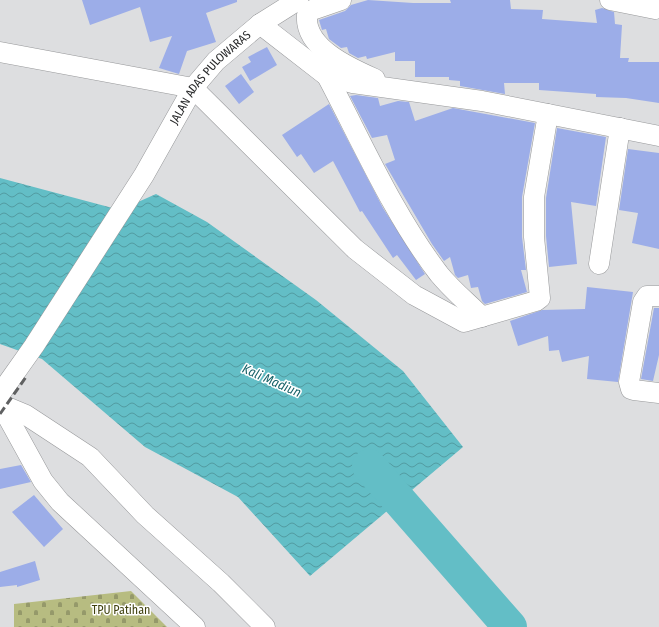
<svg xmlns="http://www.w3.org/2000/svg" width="659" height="627" font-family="'Fira Sans Condensed',sans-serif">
	<defs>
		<pattern id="cemetery-stones" width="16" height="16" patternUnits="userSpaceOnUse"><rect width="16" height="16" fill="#b7bc81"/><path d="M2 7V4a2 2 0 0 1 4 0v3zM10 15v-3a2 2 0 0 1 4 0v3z" fill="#95996a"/></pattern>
		<pattern id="water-waves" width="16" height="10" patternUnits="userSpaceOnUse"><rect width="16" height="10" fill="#63bec6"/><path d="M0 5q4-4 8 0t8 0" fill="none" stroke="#529ba1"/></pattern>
	</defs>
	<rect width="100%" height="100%" fill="#dddee0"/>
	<path fill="url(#cemetery-stones)" d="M131 591 167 627H14V604Z"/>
	<path fill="url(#water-waves)" d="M0 178 120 210 156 194 207 222 316 300 403 371 463 447 310 576 238 497 145 447 42 359 0 344Z"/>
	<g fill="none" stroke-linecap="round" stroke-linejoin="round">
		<path stroke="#63bec6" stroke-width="34" d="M369 466 510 627"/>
	</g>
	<path fill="#9cade8" d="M82 0H237V2L206 13 216 42 187 51 179 74 159 68 172 36 150 42 140 7 90 25Z
		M368 0 413 3H451L450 0H510L511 9 543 10 542 19 597 23 595 10 602 8 614 12 615 24 622 25 620 58H629L628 62H659V103L626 98 596 97V94L539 90V83H504L505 94 460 86V81L449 80V77H415V61H395V52L367 59 366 56 358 58 349 53 347 47 341 48 329 39 326 29 322 30 319 20 345 11 351 5Z
		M267 47 277 65 250 81 242 67 251 62 248 57Z
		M241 74 254 92 239 104 225 86Z
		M356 95 378 98 380 106 398 101 409 102 415 121 453 108 535 123 522 197V237L526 270H521L527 292 485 304 482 301 478 287 471 288 468 275 458 278 455 275 450 257 444 261 432 244 385 164 395 160 387 135 372 138 350 96Z
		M329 104 383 208 425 274 416 280 397 255 393 258 362 211 360 212 333 161 314 173 301 154 297 157 282 135Z
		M557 128 606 137 596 206 571 202 577 264 549 267 546 236V198Z
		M628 149 659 153V249L632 243 638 213 619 210Z
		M587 287 633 292 618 382 587 379 589 356 562 362 559 350 549 351 548 336 518 346 510 321 542 310 585 309Z
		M654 308H659V355L653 381 641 379Z
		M21 465 31 482 0 489V469Z
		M34 495 63 529 44 547 12 512Z
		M35 561 40 580 17 587V585L0 587V572Z"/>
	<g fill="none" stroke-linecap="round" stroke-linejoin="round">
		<g stroke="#97989a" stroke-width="21">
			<g id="street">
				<path d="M341 0 312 10 307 15C304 48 350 68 375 79"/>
				<path d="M610 0 655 9"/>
				<path d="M260 24 327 76 353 83 482 101 659 136"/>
				<path d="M0 52 193 88 355 249 414 295 464 322 536 301 540 298 534 237V197L548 114"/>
				<path d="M327 76C362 142 393 214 439 274 452 290 468 303 482 317"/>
				<path d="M599 264 620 128"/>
				<path d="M659 296H647L643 302 629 382 631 389 634 390 659 393"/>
				<path id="s1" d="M0 394 34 346 144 175 193 88 216 61 260 24 298 0"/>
				<path d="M0 403 43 481 60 502 195 627"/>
				<path d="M2 405 26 415 90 457 145 515 221 583 265 627"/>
			</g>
		</g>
		<use href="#street" stroke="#fff" stroke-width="20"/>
		<path stroke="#606162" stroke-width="3" stroke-dasharray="8 4" stroke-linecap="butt" d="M0 414 26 377"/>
	</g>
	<g text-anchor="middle" stroke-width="3" stroke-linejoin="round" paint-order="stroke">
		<g font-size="12" fill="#292a2b" stroke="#fff">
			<text dy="4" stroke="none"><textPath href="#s1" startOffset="381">JALAN ADAS PULOWARAS</textPath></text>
		</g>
		<g font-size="12" fill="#3f410e" stroke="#fff">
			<text x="121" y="614">TPU Patihan</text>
		</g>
		<g font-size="13" font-style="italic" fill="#176369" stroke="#fff">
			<text transform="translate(272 380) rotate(24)" y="5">Kali Madiun</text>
		</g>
	</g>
</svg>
